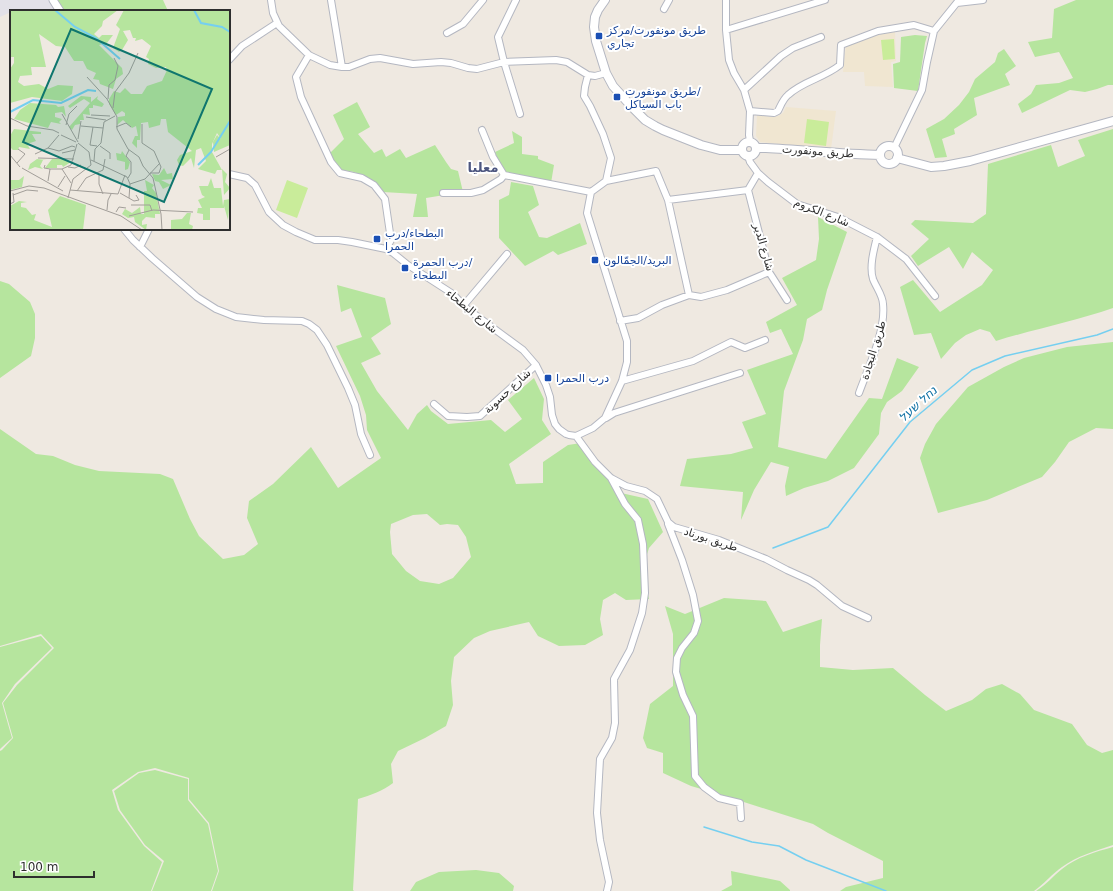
<svg xmlns="http://www.w3.org/2000/svg" width="1113" height="891" font-family="'DejaVu Sans',Cairo,'Noto Sans Hebrew',sans-serif">
	<rect width="100%" height="100%" fill="#efe9e1"/>
	<path fill="#e3e1e8" d="M0 0H55L62 11H11V12L0 17Z"/>
	<path fill="#f0e6d1" d="M895 32 896 61 891 62 893 87 865 86 864 72H843L846 45 875 35Z
		M786 107 836 111 831 149 760 142 756 136 757 115 772 117 778 116 783 113Z"/>
	<path fill="#b6e59e" fill-rule="evenodd" d="M57 0H163L168 11H64Z
		M1076 0H1113V85H1108L1097 89 1085 92 1070 90 1022 113 1018 104 1031 94 1036 85 1059 83 1073 78 1059 52 1035 57 1028 42 1052 38 1054 9Z
		M915 35 927 36 925 43 918 91 894 88 893 64 900 62 901 37Z
		M1004 49 1016 66 1005 74 1010 85 974 98 977 115 954 129 955 134 942 139 947 157 935 158 926 129 944 119 959 105 969 92 975 79 995 62 998 53Z
		M357 102 370 127 358 134 374 153 382 149 386 157 400 149 406 158 435 145 446 162 451 169 458 171 463 192 426 198 428 217H413L417 194 383 192 368 178 354 172 342 170 336 164 330 153 344 139 333 115Z
		M1113 129V308C1075 321 1035 329 996 341L990 332 980 329 966 335 955 343 941 359 931 333 914 335 900 287 913 280 940 312 982 285 993 270 972 252 963 269 949 247 918 266 911 256 929 239 911 224 915 220 973 223 986 214 988 164 1051 145 1058 167 1085 156 1078 140Z
		M512 131 522 137V154L538 156V159L554 165 551 183 506 173 501 168 495 152 514 143Z
		M511 182 533 186 539 205 528 212 539 237 547 238 580 223 587 244 558 255 553 251 525 266 499 238V200L509 195Z
		M818 217 847 232 827 290 822 310 807 319 803 340 784 391 778 447 826 459 869 398 882 399 897 358 919 367 902 391 887 402 881 413 879 434 854 468 828 481 804 488 786 496 785 486 789 467 771 462 754 490 741 520 743 492 680 486 687 459 731 454 753 448 742 422 766 414 747 370 793 354 781 329 770 333 766 322 797 305 782 278 816 260 819 239Z
		M0 281 9 284 30 302 35 314V338L31 356 0 378Z
		M337 285 385 298 391 324 371 338 381 354 361 363 377 391 408 430 417 414 427 405 431 411 448 424 491 420 505 432 522 419 508 400 534 378 544 399 542 420 551 434 509 464 516 484 543 483V462L568 445 581 443 621 493 648 499 663 532 649 548 642 570 649 599 626 600 615 593 603 600 600 619 603 635 585 645 559 646 538 636 529 622 490 631 474 638 454 657 451 681 453 705 446 726 425 738 398 751 391 764 393 783C383 791 371 795 358 799L353 890 354 891H212L219 871 209 823 189 799V778L155 768 138 772 112 790 118 810 144 846 162 862 151 891H0V751L2 750 13 738 3 703 17 685 54 648 41 634 0 646V429L36 454 53 456 75 465 99 471 160 474 173 479 190 519 199 536 223 559 244 555 258 544 247 518 249 501 273 484 311 447 338 488 381 458 367 430 366 415 360 396 336 346 362 337 351 308 341 312ZM427 514 440 525 447 524 458 525 466 537 471 557 453 578 439 584 420 581 406 571 392 554 390 532 391 524 413 515Z
		M1113 342V429L1096 428 1069 442 1055 462 1042 477 987 500 938 513 920 458 925 444 936 424 968 387 1004 367 1024 358 1067 347Z
		M724 598 766 601 783 632 822 619 820 645V667L853 670 893 668 925 695 946 711 972 700 986 689 1002 684 1020 694 1034 710 1072 724 1087 745 1102 753 1113 750V845C1095 851 1077 856 1062 867 1052 874 1044 884 1034 891H840L846 887 883 878V861L828 833 813 824 722 795 691 786 663 773V753L647 748 643 738 650 704 673 686V634L665 606 685 614Z
		M41 636 52 648 15 684 2 703 12 738 0 749V647Z
		M155 770 188 779V800L208 824 218 871 211 891H152L164 861 145 845 120 810 114 791 139 773Z
		M1113 847V891H1036C1046 885 1053 876 1062 869 1077 857 1095 852 1113 847Z
		M476 870 499 873 514 886 513 891H410L416 882 439 872Z
		M731 871 780 881 790 890V891H721L732 885Z"/>
	<path fill="#c9ec9a" d="M894 39 895 59 883 60 881 40Z
		M807 119 829 122 826 146 804 143Z
		M287 180 308 188 297 218 276 210Z"/>
	<g fill="none" stroke-linecap="round" stroke-linejoin="round">
		<path stroke="#75cff0" stroke-width="1.5" d="M773 548 828 527 910 422 972 370 1005 356 1097 335 1113 329
			M704 827 752 842 779 846 806 860 886 891"/>
		<g stroke="#b4b7c1" stroke-width="8">
			<path id="minor" d="M271 0 273 13 279 26 309 55 330 65 342 67H349L370 59 380 58 413 64 441 62 451 63 468 68 477 69 504 62 556 60 567 62 588 75 595 76 606 73
				M331 0 342 67
				M516 0 498 37 504 62 520 114
				M726 0V30L729 60 734 73 744 90 750 111 749 135 750 141
				M957 3 983 0
				M664 9 669 0
				M726 30 825 0
				M447 33 463 24 483 0
				M309 55 296 77 301 97 331 162 340 173 362 178 374 185 385 199 391 240 386 249
				M229 60 242 46 277 23
				M744 90 781 56 793 48 821 37
				M750 111 774 113 778 111C781 105 783 99 788 95 803 81 824 78 840 65L841 45 878 31 914 25 934 31
				M482 130 493 157 504 175 591 192
				M894 148 922 90 927 62 934 31 959 0
				M748 156 750 162 758 173 768 182 797 204 838 217 877 237 906 259 935 296
				M758 173 748 190 769 272 787 300
				M229 174 247 178 255 185 269 212 283 225 296 232 315 240H338L352 242 386 249 393 253 408 265 453 294 466 308 523 350 536 365 546 385 550 397 552 415 555 424 559 429 566 434 569 435 576 436 593 428 605 418 622 381 627 362V341L587 213 591 192 606 181 611 158 603 134 590 106 584 96 585 87 588 75
				M606 181 656 171 668 200 689 295
				M443 193H471L483 190 501 179 504 175
				M668 200 748 190
				M124 229 133 240 152 258 197 297 216 309 236 317 245 318 264 320 302 321 309 324 317 330 327 345 348 388 355 405 361 434 370 455
				M140 247 149 229
				M464 305 507 254
				M620 321 638 318 662 305 689 295 701 297 727 290 769 272
				M622 381 693 361 731 342 745 348 765 340
				M859 393C868 368 886 331 883 304 883 296 876 287 873 279 869 267 874 249 877 237
				M434 404 448 416 467 417 480 416 536 365
				M606 418 614 413 740 373
				M576 436 595 462 611 478 626 486 645 491 657 499 668 522 674 527 719 540 766 559 787 570 809 580 817 585 842 606 868 618
				M668 524 682 560 693 595 698 621 694 633 682 648 677 658 676 672 683 695 693 716 695 776 704 787 719 798 740 803 741 818
				M607 891 609 882 600 840 597 813 600 759 612 738 615 723 614 679 630 650 642 613 645 593 643 544 638 520 625 504 611 478"/>
		</g>
		<g stroke="#b4b7c1" stroke-width="9">
			<path id="tertiary" d="M53 0 60 11"/>
		</g>
		<g stroke="#b4b7c1" stroke-width="10">
			<path id="secondary" d="M605 0 598 10 595 17 594 27 596 41 606 73 613 86 632 107 645 120 655 126 663 130 701 145 720 150H741
				M742 149a7 7 0 1 1 14 0a7 7 0 1 1-14 0Z
				M880 155a9 9 0 1 1 18 0a9 9 0 1 1-18 0Z
				M756 148H766C804 150 842 154 880 155
				M897 158 931 167 944 166 970 161 1113 121"/>
		</g>
		<use href="#minor" stroke="#fff" stroke-width="6"/>
		<use href="#tertiary" stroke="#fff" stroke-width="7"/>
		<use href="#secondary" stroke="#fff" stroke-width="8"/>
	</g>
	<g fill="#1a4fb4" stroke="#fff" stroke-width="1.5">
		<rect x="595" y="32" width="8" height="8" rx="2"/>
		<rect x="613" y="93" width="8" height="8" rx="2"/>
		<rect x="373" y="235" width="8" height="8" rx="2"/>
		<rect x="591" y="256" width="8" height="8" rx="2"/>
		<rect x="401" y="264" width="8" height="8" rx="2"/>
		<rect x="544" y="374" width="8" height="8" rx="2"/>
	</g>
	<g text-anchor="middle" stroke-width="4" stroke-linejoin="round" paint-order="stroke">
		<g font-size="11" fill="#164399" stroke="#fff" text-anchor="start">
			<text x="607" y="34">طريق مونفورت/مركز<tspan x="607" dy="13">تجاري</tspan></text>
			<text x="625" y="95">طريق مونفورت/<tspan x="625" dy="13">باب السياكل</tspan></text>
			<text x="385" y="237">البطحاء/درب<tspan x="385" dy="13">الحمرا</tspan></text>
			<text x="603" y="264">البريد/الجمّالون</text>
			<text x="413" y="266">درب الحمرة/<tspan x="413" dy="13">البطحاء</tspan></text>
			<text x="556" y="382">درب الحمرا</text>
		</g>
		<g font-size="11" fill="#2e2e2e" stroke="#fff">
			<text transform="translate(818 151) rotate(4)" y="4">طريق مونفورت</text>
			<text transform="translate(822 212) rotate(22)" y="4">شارع الكروم</text>
			<text transform="translate(764 247) rotate(74)" y="4">شارع الدير</text>
			<text transform="translate(472 311) rotate(39)" y="4">شارع البطحاء</text>
			<text transform="translate(873 350) rotate(-73)" y="4">طريق البجادة</text>
			<text transform="translate(507 391) rotate(-43)" y="4">شارع حسونة</text>
			<text transform="translate(711 539) rotate(18)" y="4">طريق بورناد</text>
		</g>
		<g font-size="12" font-style="italic" fill="#0d6fa3" stroke="#fff">
			<text transform="translate(918 404) rotate(-42)" y="4">נחל שעל</text>
		</g>
		<g font-size="13" font-weight="bold" fill="#4d5680" stroke="#fff">
			<text x="483" y="172">معليا</text>
		</g>
	</g>
	<g transform="translate(10 10)">
		<rect width="220" height="220" fill="#efe9e1"/>
		<path d="M0 0H108L93 11 92 16 84 24 89 28 92 25H103L97 33 89 35 112 58 113 64 106 69 103 79 90 74 89 70 83 69 86 63 77 59 73 51H64L55 37 46 36 29 24 36 57H21L22 65 10 66 8 72 14 76 29 74 38 79 48 75 63 76 62 84 52 91 22 87 0 93V59L4 53V47H0ZM114 0H220V135L204 142 203 132 207 125 211 129 207 123 202 134V142L212 160H207L205 164 188 159 196 151 191 138 186 140 184 158 181 148 173 156 169 155 167 150 170 145 182 141 158 122 156 109H151L150 115 139 118 138 112 131 113 130 130H127V138L122 133 125 126H128L126 116 122 118 113 110 107 115 108 107 115 106V103L112 101 106 105 99 94V89L104 81 110 83 115 78 121 84H132L137 76 152 71 157 60 156 57 146 58 138 54 139 49 136 47 141 36 132 29 125 31 126 28H123L120 20 113 21 118 30 112 40 109 42 103 38 110 19 106 15ZM71 86 81 87V92L88 86 87 89 94 94 92 97 83 95V98H79L80 105 73 104 74 110H70V114L65 115 62 120 59 117 80 93 74 89 60 98 58 96ZM20 93 46 95 48 97 54 96 56 107 52 102 45 103V107L52 109 49 112 51 114 41 112 38 118 4 109 10 100ZM4 119 31 122V124H22L26 131 17 134 20 139 9 137 8 140H3L0 137V126ZM112 141 120 152 118 159 115 160V152L107 150 106 143 111 144ZM27 149 37 150H33L30 156 33 159 25 157 18 160 20 154ZM42 149H55V151L61 152 53 157 52 155H47V158H35ZM154 158 157 164 162 163 163 169 151 170 161 175 153 179 149 172 145 171 142 164 149 165ZM212 159 217 164 215 172 220 178 214 185ZM14 166 12 177 0 180V170H9ZM201 168 204 178H211L213 196 214 190 220 189 218 210 214 196V198H200V210H193V204L187 203 188 198H192L188 190 195 187 192 185 189 176H198ZM135 170 144 175 142 178 146 183 150 204H145V208L136 207 132 211V215L137 214 136 220 125 212 124 207 118 208 112 204 115 199 122 203 130 197 131 204H134V181H137ZM50 186 76 195 73 220H0V196L9 191 17 192 11 193V197L16 198 22 205 26 204 24 210 42 217 38 200ZM177 203H181L179 214 183 216 182 220 161 219V210L172 209Z" fill="#b6e59e"/>
		<path fill="none" stroke="#75cff0" stroke-width="2" d="M45 0 65 17 86 28 110 49M184 0 191 13 212 17 220 22M0 102 23 90 51 93 78 80 86 81M188 155 201 142 220 111"/>
		<path fill="none" stroke="#a29e99" stroke-width="1" d="M77 67 97 89 107 107V119L118 139 129 147 133 156 143 168 151 204 152 220M98 89 99 75 105 70 108 56 104 48M103 98 105 82 119 63 128 43M52 104 68 132M81 105 100 106M76 107 96 110M0 108 17 116 43 120 49 123M132 114V133L144 141 151 157 149 163H140M56 115 59 104 67 96M71 116 93 118M83 117 80 135 87 136M106 117 116 113 121 117M51 125 66 132M68 129 71 111M90 136 100 143V149M38 138 49 141 62 136 65 137M52 143 65 140M25 144 38 138 49 125M0 145 10 157M206 147 220 139M28 148 64 149M81 150 117 167 120 174 119 188M84 151 85 139 91 133 94 112 105 106M7 153 15 144 8 139M35 155 34 158 40 159H52L61 155 67 134M58 157 65 158 71 155M12 158 53 181M52 159 61 173M89 164V174L93 184M118 168 121 163V152L116 146 119 140M38 171 40 159M120 174 135 169 150 153M48 177 55 166M60 180 108 184 115 165M0 181 19 176 34 178 111 206 132 220M67 181 76 168 93 160 95 149M110 183 124 191 129 190 126 185M3 185 17 180 28 181M58 188 63 169 81 155 79 142 68 133M0 194 4 192 3 183M121 195H140L142 201M97 200 98 190 101 184M106 202 109 197 116 198M119 206 143 200 183 202"/>
		<path fill="#0f766e" fill-opacity="0.15" stroke="#0f766e" stroke-width="2" d="M61 19 202 79 154 192 13 132Z"/>
		<rect width="220" height="220" fill="none" stroke="#2e2e2e" stroke-width="2"/>
	</g>
	<path d="M14 871v6h80v-6" fill="none" stroke="#2e2e2e" stroke-width="2"/>
	<text x="20" y="871" font-size="12" fill="#2e2e2e" stroke="#ffffff" stroke-width="3" paint-order="stroke">100 m</text>
</svg>
